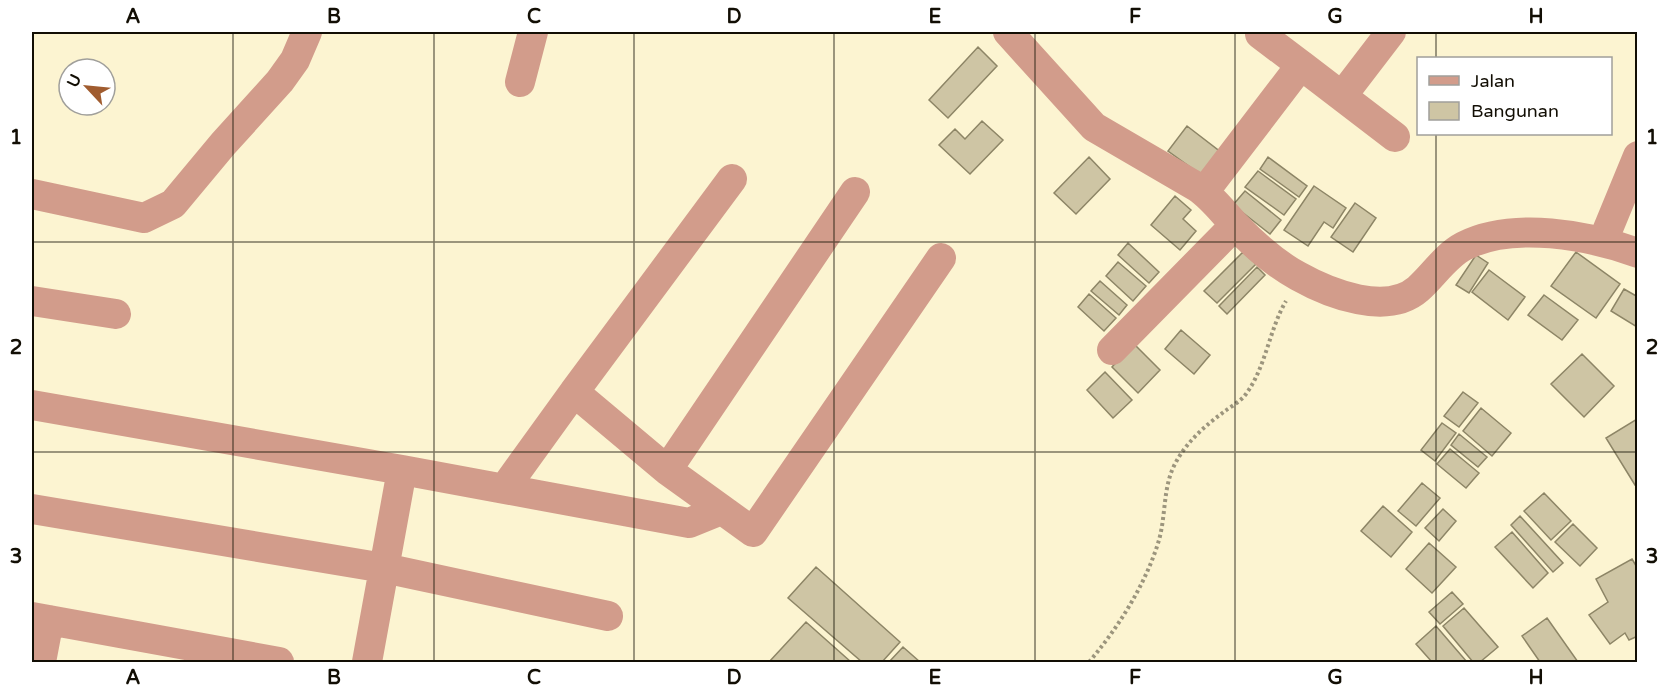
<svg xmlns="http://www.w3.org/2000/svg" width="1669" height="694" font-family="'Varela Round',sans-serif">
	<rect width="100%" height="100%" fill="#fcf4d1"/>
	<path fill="#cec5a4" stroke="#8d8566" stroke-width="1.5" d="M978 47 997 66 948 118 929 100Z
		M982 121 1003 140 970 174 939 145 955 129 965 139Z
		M1187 126 1222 153 1204 177 1168 151Z
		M1089 157 1110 179 1076 214 1054 193Z
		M1268 157 1307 186 1299 197 1260 169Z
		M1258 171 1296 199 1284 215 1245 187Z
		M1314 186 1346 208 1333 228 1324 222 1308 246 1284 230Z
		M1245 191 1281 220 1270 234 1233 205Z
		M1175 196 1191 210 1183 219 1196 231 1180 250 1151 225Z
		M1355 203 1376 218 1353 252 1331 237Z
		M1128 243 1159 272 1149 283 1118 255Z
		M1243 252 1256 264 1217 303 1204 291Z
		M1576 252 1620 284 1596 318 1551 286Z
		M1476 255 1488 263 1469 293 1456 285Z
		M1118 262 1146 286 1133 301 1106 276Z
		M1257 267 1265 275 1227 314 1219 306Z
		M1489 270 1525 297 1508 320 1472 292Z
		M1100 281 1127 305 1119 315 1091 291Z
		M1624 289 1638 297 1637 327 1611 311Z
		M1089 294 1116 318 1104 331 1078 307Z
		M1544 295 1578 320 1562 340 1528 315Z
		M1181 330 1210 355 1194 374 1165 349Z
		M1128 338 1160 370 1138 393 1112 367 1121 357Z
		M1582 354 1614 386 1584 417 1551 384Z
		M1105 372 1132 400 1113 418 1087 390Z
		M1463 392 1478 403 1459 427 1444 416Z
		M1481 408 1511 433 1492 456 1463 431Z
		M1637 419 1638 484 1635 485 1606 438Z
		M1442 423 1456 433 1435 461 1421 450Z
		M1459 434 1487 457 1478 467 1451 445Z
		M1450 449 1479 473 1466 488 1437 464Z
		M1422 483 1440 498 1416 526 1398 511Z
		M1544 493 1571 521 1551 540 1524 511Z
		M1383 506 1412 532 1391 557 1361 531Z
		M1443 509 1456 521 1439 541 1425 528Z
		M1520 516 1563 563 1553 572 1511 525Z
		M1573 524 1597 548 1580 566 1555 542Z
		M1512 532 1548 573 1533 588 1495 547Z
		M1429 543 1456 567 1432 593 1406 569Z
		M1632 559 1638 569V636L1629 640 1625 633 1610 644 1589 615 1608 602 1596 579Z
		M816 567 900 642 882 662H862L788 598Z
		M1452 592 1463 604 1440 624 1429 612Z
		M1464 608 1498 647 1480 662H1473L1443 626Z
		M1547 618 1578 662H1540L1522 636Z
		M806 622 851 662H769Z
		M1436 626 1467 662H1432L1416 644Z
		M903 647 920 662H889Z"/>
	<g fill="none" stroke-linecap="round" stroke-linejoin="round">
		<path stroke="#9c957d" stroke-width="4" stroke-dasharray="3 3" stroke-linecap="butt" d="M1089 662C1118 628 1146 584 1159 540 1166 515 1163 486 1175 464 1186 442 1206 425 1225 411 1232 406 1241 401 1246 394 1266 367 1269 330 1286 301"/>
		<path stroke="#d29c8b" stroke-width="30" d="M1008 32 1094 127 1197 187C1212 197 1223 212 1235 225 1254 245 1274 263 1298 276 1330 294 1387 316 1418 289 1434 275 1445 256 1464 246 1513 221 1589 235 1638 253
			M1301 65 1395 137
			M520 82 533 32
			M1342 96 1391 32
			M855 192 667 470 753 532 941 258
			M1204 192 1301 65 1260 34 1262 32
			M32 194 144 218 173 204 223 144 280 81 295 60 307 32
			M1603 241 1638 156
			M32 301 116 314
			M1112 350 1235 225
			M574 392 732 179
			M32 405 402 470
			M504 489 574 392 667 470
			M32 509 384 568 608 616
			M32 617 279 662
			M41 662 49 620
			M367 662 402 470 689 523 721 510"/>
	</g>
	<path fill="none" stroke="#120e04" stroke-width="1.5" stroke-opacity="0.55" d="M233 32V662M434 32V662M634 32V662M834 32V662M1035 32V662M1235 32V662M1436 32V58M1436 134V662M32 242H1638M32 452H1638"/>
	<rect width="1669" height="694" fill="none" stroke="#ffffff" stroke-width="66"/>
	<rect x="1417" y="57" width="195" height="78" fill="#ffffff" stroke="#a09f9b" stroke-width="1.5"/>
	<rect x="1429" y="76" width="30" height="9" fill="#d29c8b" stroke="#a09f9b" stroke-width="1.5"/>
	<text x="1471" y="87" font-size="18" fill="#120e04">Jalan</text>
	<rect x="1429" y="102" width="30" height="18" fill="#cec5a4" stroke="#a09f9b" stroke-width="1.5"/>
	<text x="1471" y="117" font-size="18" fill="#120e04">Bangunan</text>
	<g transform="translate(87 87) rotate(296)"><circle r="28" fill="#ffffff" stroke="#a09f9b" stroke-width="1.5"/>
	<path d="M0-4.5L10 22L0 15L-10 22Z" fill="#a05c2f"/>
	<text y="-9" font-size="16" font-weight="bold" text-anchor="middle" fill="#120e04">U</text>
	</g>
	<rect x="33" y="33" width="1603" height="628" fill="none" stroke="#120e04" stroke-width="2"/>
	<g font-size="20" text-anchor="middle" font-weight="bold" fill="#120e04">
		<text x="133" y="23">A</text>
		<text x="334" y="23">B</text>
		<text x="534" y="23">C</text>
		<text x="734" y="23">D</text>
		<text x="935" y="23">E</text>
		<text x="1135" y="23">F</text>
		<text x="1335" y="23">G</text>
		<text x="1536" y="23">H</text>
		<text x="16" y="144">1</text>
		<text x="1652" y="144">1</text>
		<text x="16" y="354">2</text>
		<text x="1652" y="354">2</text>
		<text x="16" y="563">3</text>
		<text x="1652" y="563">3</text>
		<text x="133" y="684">A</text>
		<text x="334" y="684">B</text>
		<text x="534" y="684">C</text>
		<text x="734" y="684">D</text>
		<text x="935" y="684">E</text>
		<text x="1135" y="684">F</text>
		<text x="1335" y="684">G</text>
		<text x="1536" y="684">H</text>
	</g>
</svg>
